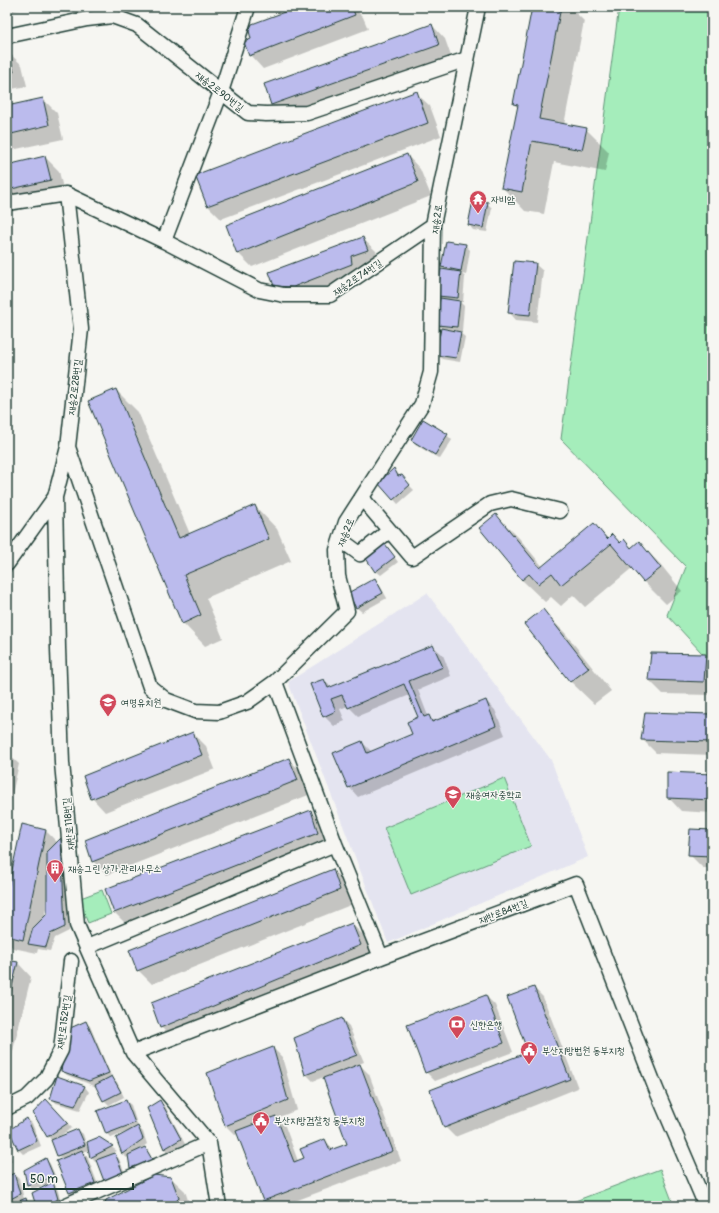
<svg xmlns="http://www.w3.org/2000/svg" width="719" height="1213" font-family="Pangolin,'Poor Story',sans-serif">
	<rect width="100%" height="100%" fill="#f6f6f2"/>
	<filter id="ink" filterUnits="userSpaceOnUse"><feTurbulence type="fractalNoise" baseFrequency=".025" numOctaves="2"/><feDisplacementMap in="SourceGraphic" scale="8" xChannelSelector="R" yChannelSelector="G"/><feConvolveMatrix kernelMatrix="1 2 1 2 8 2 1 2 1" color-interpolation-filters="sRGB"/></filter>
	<g filter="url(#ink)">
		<path fill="#e4e4f0" d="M427 593 551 760 588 857 388 943 288 682Z"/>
		<path fill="#a5edbb" stroke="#629578" d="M619 7H712V664L667 615 686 567 561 439Z
			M504 778 531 846 411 895 384 828Z
			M102 890 111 914 88 923 78 899Z
			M660 1169 674 1206H562Z"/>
		<path fill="#0003" fill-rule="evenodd" d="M7 7H29L7 12Z
			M301 7H353L363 17 368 29 263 69 250 55 253 39Z
			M533 7H570L584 21 564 125 586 129 609 152 605 172 554 162 544 214 525 211 503 188 518 108 514 104Z
			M432 25 445 39 452 59 286 118 272 104Z
			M7 51 22 65 27 86 7 90Z
			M416 93 430 106 441 136 221 219 207 205Z
			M43 99 57 113 63 139 7 151V107Z
			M407 155 420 169 431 196 252 267 238 253Z
			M45 157 59 171 64 193 7 207V166Z
			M487 203 492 208 487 232 473 230 469 225Z
			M362 238 376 251 381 264 307 301 288 299 274 285Z
			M465 245 470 250 466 275 462 274 465 277 463 302H460L464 306 462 331H458L465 337 460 362 442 359 437 354 442 328 438 325 443 300 439 296 447 271 442 267Z
			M535 264 543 271 537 322 516 320 509 312Z
			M116 390 138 412 190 534 255 506 277 529 291 561 206 598 223 638 205 646 183 623Z
			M424 421 447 435 452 440 440 459 416 445 412 440Z
			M394 470 414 490 398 504 379 483Z
			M496 515 519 538 543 567 594 525 608 539 621 544 624 541 632 548 639 543 661 565 682 591 666 604 644 582 632 568 585 607 573 595 561 606 551 597 545 602 522 580Z
			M386 546 398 562 381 575 376 571Z
			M374 579 379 584 387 598 362 612 357 608 349 593Z
			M543 611 565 633 611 691 594 704 571 682 526 624Z
			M433 646 443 655 451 676 418 690 428 716 435 722 486 701 495 710 505 735 358 797 349 787 362 742 372 752 413 734 419 718 410 695 358 716 348 706 340 709 345 721 334 726 324 716V680L332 688Z
			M706 655 712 662V695L663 694 649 680Z
			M712 715V755L656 753 642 739Z
			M193 733 206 746 215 769 105 812 92 798Z
			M7 753 19 764 7 816Z
			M289 760 303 773 311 794 107 875 93 861Z
			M712 775V813L681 811 668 797Z
			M310 811 324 825 331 846 128 926 114 912Z
			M23 825 46 831 58 843 61 840 65 844 69 931 55 938 50 951 38 949 37 953 13 948 7 942V898ZM47 904 48 914 44 918Z
			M712 831V868H703L689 854Z
			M332 870 346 883 353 904 152 984 138 970Z
			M352 924 365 937 374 958 175 1041 161 1027Z
			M7 961 18 963 31 977 7 1075Z
			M534 988 543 997 578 1088 455 1137 445 1127 529 1052Z
			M486 996 495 1005 513 1052 435 1081 426 1072Z
			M342 1019 349 1026 364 1062 359 1064 369 1074 401 1161 282 1206H269L263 1200 238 1134 235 1135 226 1126 273 1048 282 1057 297 1110 277 1118 285 1126 298 1161 305 1159 325 1140 334 1150 349 1144 324 1077 313 1081 306 1074Z
			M85 1022 90 1026 112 1078 117 1082 124 1097 109 1105 104 1100 96 1085 94 1086 67 1075 62 1070Z
			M58 1078 85 1087 89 1092 80 1110 56 1103 52 1098Z
			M46 1101 72 1128 58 1137V1138L78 1130 83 1134 88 1149 99 1138 117 1151 113 1153 119 1159 127 1178 97 1161 95 1162 91 1157 89 1150 83 1152 87 1156 99 1187 74 1197 70 1193 62 1159 58 1155 52 1141 48 1136Z
			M126 1101 131 1105 138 1127 143 1132 147 1144 140 1149V1150L144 1148 149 1153 156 1166 136 1172 131 1168 129 1156 127 1158 122 1154 129 1131 111 1138 106 1133Z
			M160 1102 165 1106 185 1144 169 1153 164 1148Z
			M27 1119 32 1123 41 1146 23 1154 18 1149Z
			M7 1142 12 1161 7 1163Z
			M46 1159 50 1164 58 1182 53 1183 57 1188 62 1204 58 1206H37L50 1184 32 1189 28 1184Z
			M14 1174 19 1178 24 1199H25L30 1203 31 1206H7V1178Z
			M171 1178 185 1191 190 1206H105Z"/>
		<path fill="#bbbbed" stroke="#1f3d34" d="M298 7H352L355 15 249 56 244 42 251 39 249 31 252 24Z
			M532 7H561L539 119 587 128 582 150 532 141 522 192 501 188 518 105 513 104Z
			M432 24 439 45 271 105 264 84Z
			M7 50H8L14 72 7 74Z
			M417 91 428 123 207 206 195 175Z
			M43 98 49 125 7 135V106Z
			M407 154 418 182 237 254 226 225Z
			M45 156 51 180 7 190V165Z
			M473 200 488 202 483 228 468 225Z
			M363 237 368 250 351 256 352 264 293 287 274 286 269 272Z
			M446 241 466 244 461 271 441 267Z
			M514 261 536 263 530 315 508 313Z
			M441 269 461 272 458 298 438 296Z
			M440 298 460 301 457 327 437 325Z
			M441 328 461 332 456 358 436 355Z
			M116 389 179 538 255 505 269 539 184 575 201 615 182 624 88 401Z
			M423 419 448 434 435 455 411 440Z
			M394 468 398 476 402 475 410 485 393 500 378 483Z
			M496 514 540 568 594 523 607 539 612 534 620 543 624 539 631 548 639 541 661 568 643 582 611 544 561 585 552 573 538 584 529 574 522 580 479 528Z
			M382 540 395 557 375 572 363 554Z
			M375 578 383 593 356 608 348 593Z
			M543 609 589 668 570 682 524 624Z
			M433 645 443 667 409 681 424 717 429 715 432 722 486 700 496 726 348 788 333 753 362 741 367 753 412 734 407 722 418 717 404 684 348 708 342 695 331 699 336 711 323 717 310 684 324 679 328 688Z
			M651 653 706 654 704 682 648 680Z
			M645 712 712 714V742L641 740Z
			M193 732 202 755 91 799 83 776Z
			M289 758 298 780 92 862 85 840Z
			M667 772 712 774V800L667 798Z
			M311 810 318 833 114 913 105 889Z
			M22 824 46 830 23 940 7 936V893Z
			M690 829 712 830V856L688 855Z
			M61 838 65 927 50 934 46 947 28 944 33 928 47 914V852Z
			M333 869 340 890 137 971 129 950Z
			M352 923 361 945 160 1028 151 1003Z
			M7 960 18 962 7 1007Z
			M534 987 570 1079 444 1128 430 1090 528 1052 507 997Z
			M486 995 504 1043 425 1073 407 1025Z
			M342 1018 357 1055 305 1075 294 1038Z
			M86 1021 109 1073 89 1081 61 1071 68 1029Z
			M273 1047 288 1100 225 1126 207 1073Z
			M360 1064 393 1151 263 1201 236 1131 276 1116 294 1162 304 1158 300 1149 325 1139 330 1150 347 1144 323 1078Z
			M57 1076 85 1086 75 1106 50 1099Z
			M112 1076 121 1092 103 1101 95 1085Z
			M46 1099 68 1123 47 1137 33 1113Z
			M126 1100 135 1123 106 1134 97 1111Z
			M160 1100 181 1139 164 1149 147 1108Z
			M27 1118 37 1141 18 1150 9 1130Z
			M138 1126 143 1139 122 1154 116 1138Z
			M78 1129 85 1145 57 1156 51 1140Z
			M99 1137 113 1146 90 1158 87 1142Z
			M145 1147 153 1161 130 1168 128 1155Z
			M82 1150 95 1183 69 1193 56 1161Z
			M115 1153 123 1173 104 1181 96 1160Z
			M46 1158 54 1177 27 1185 24 1170Z
			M14 1173 20 1194 7 1201V1177Z
			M154 1175 171 1177 179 1198 171 1206H104L106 1200Z
			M53 1182 58 1199 45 1206H36L32 1193Z
			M26 1198 28 1206H7Z"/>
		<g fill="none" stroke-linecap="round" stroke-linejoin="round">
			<g stroke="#1f3d34" stroke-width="17">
				<path id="minor" d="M7 36 87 19 112 16 137 25 248 113 266 114 307 113 467 59
					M7 203 66 194 164 241 259 290 284 295H330L433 225
					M164 241 221 92 248 7
					M68 447 150 687 166 700 195 711 219 712 247 702 275 682 347 611 338 576 337 550 346 522 422 404 431 372 433 225 478 7
					M55 497 58 648 62 763 77 925 133 1053 209 1143 219 1206
					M362 498 412 557 490 504 511 499 560 511
					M341 540 360 554 389 531
					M7 564 55 497 68 447 81 329 66 194
					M275 682 335 844 381 957
					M87 947 335 844
					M133 1053 381 957 576 884 656 1089 706 1206
					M7 1108 27 1098 46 1079 61 1050 71 961
					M64 1206 209 1143"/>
			</g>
			<use href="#minor" stroke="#f6f6f2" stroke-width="14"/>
		</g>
	</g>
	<defs>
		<g id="temple-pin" transform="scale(0.9)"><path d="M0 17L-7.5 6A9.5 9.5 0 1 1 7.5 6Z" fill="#d1495b" stroke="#f6f6f2"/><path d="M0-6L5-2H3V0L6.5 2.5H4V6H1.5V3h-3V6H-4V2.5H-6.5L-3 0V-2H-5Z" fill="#fff"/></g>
		<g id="school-pin" transform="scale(0.9)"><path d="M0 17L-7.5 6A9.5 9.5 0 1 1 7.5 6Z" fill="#d1495b" stroke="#f6f6f2"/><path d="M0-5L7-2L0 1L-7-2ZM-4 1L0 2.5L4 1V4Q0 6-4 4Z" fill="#fff"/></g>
		<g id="building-pin" transform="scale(0.9)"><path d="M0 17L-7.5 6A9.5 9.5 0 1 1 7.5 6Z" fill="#d1495b" stroke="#f6f6f2"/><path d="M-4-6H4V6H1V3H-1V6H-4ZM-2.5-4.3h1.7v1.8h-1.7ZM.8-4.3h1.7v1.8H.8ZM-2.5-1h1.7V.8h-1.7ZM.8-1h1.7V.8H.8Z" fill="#fff"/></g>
		<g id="bank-pin" transform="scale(0.9)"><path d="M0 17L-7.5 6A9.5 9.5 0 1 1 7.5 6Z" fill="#d1495b" stroke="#f6f6f2"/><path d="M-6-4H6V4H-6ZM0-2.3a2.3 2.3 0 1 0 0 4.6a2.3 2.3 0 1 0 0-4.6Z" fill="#fff"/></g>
		<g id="civic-pin" transform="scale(0.9)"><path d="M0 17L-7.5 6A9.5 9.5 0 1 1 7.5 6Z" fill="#d1495b" stroke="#f6f6f2"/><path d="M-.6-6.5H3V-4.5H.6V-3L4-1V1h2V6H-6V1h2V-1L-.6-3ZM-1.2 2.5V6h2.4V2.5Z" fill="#fff"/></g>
	</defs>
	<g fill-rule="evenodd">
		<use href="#temple-pin" x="478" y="199"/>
		<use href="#school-pin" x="108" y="702"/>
		<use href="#school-pin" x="453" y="794"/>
		<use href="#building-pin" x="55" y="868"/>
		<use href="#bank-pin" x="457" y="1024"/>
		<use href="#civic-pin" x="529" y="1050"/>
		<use href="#civic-pin" x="261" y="1120"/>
	</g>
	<g text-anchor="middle" stroke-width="3" stroke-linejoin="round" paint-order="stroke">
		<g font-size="10" fill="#1f3d34" stroke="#f6f6f2">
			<text transform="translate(220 91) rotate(38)" y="4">재송2로90번길</text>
			<text transform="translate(436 219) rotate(-82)" y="4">재송2로</text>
			<text transform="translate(357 277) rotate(-34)" y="4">재송2로74번길</text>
			<text transform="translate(74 387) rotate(-83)" y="4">재송2로28번길</text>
			<text transform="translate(345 532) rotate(-68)" y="4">재송2로</text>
			<text transform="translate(68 824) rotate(-95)" y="4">재반로118번길</text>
			<text transform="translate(503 911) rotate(-21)" y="4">재반로84번길</text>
			<text transform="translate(63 1022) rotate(-82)" y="4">재반로152번길</text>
		</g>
		<g font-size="10" fill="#1f3d34" stroke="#f6f6f2" text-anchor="start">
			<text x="491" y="203">자비암</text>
			<text x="121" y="706">여명유치원</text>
			<text x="466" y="798">재송여자중학교</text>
			<text x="68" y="872">재송그린 상가,관리사무소</text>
			<text x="470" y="1028">신한은행</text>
			<text x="542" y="1054">부산지방법원 동부지청</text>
			<text x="274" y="1124">부산지방검찰청 동부지청</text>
		</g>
	</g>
	<rect width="719" height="1213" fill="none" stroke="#f6f6f2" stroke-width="24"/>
	<rect x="12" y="12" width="695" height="1189" fill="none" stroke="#1f3d34" stroke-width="1.5" filter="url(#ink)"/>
	<path d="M24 1183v6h109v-6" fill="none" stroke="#1f3d34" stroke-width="2"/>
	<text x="30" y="1183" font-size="12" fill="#1f3d34" stroke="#f6f6f2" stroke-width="3" paint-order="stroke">50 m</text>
</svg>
